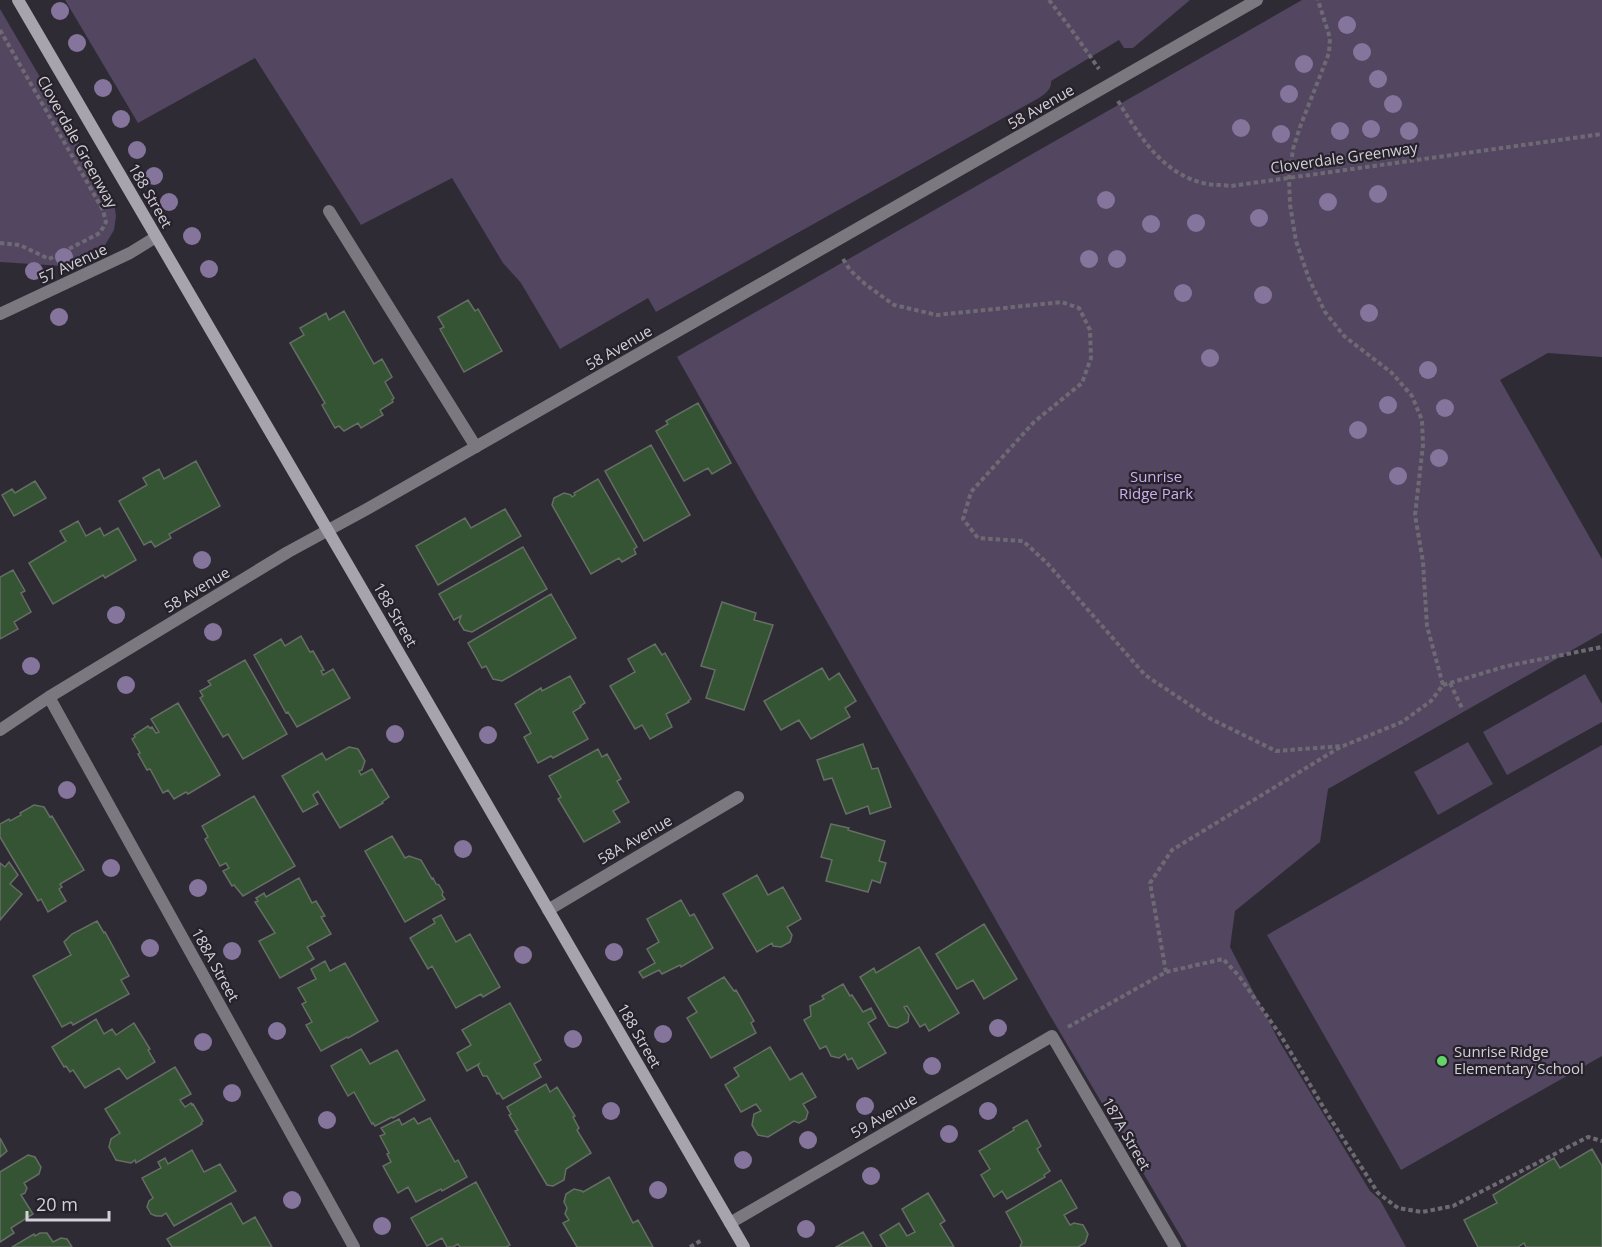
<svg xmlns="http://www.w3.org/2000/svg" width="1602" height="1247" font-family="'Open Sans',sans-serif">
	<rect width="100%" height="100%" fill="#2f2b35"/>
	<path fill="#524660" d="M65 0H1190L1133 48H1124L1119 40 1051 81C1052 89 1045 94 1039 98L656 312 648 298 560 349 521 283 503 263 452 178 361 225 255 58 138 123Z
		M1302 0H1602V357L1548 353 1500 380 1602 559V633L1328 789 1320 842 1235 911 1230 947 1279 1041 1370 1191 1380 1200 1406 1247H1187L1048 1012 677 357Z
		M0 9 111 198 115 209 116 216 114 230 105 245 99 249 62 266 0 262Z
		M1585 674 1602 704V722L1507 775 1483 732Z
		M1468 742 1493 784 1438 815 1414 772Z
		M1602 745V1056L1401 1170 1267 935Z"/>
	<path fill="#355434" stroke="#656e64" stroke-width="1.5" d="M468 300 475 311 478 309 502 351 464 372 440 329 444 327 438 317Z
		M344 311 374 364 382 359 392 377 385 382 394 398 392 400 393 402 380 410 383 415 361 428 358 423 344 431 339 426 335 428 322 405 325 403 290 343 304 335 300 328 326 313 329 320Z
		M698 403 731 463 712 474 708 468 684 481 656 431 668 424 666 421Z
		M651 445 690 515 644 541 605 471Z
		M196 461 220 506 169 534 171 538 155 547 151 541 144 545 119 501 147 485 143 478 159 469 164 479Z
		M598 479 637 547 634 549 636 554 622 562 619 558 591 574 552 505 554 498 564 493 571 495 572 497 575 495 574 493Z
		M35 481 46 498 14 516 2 495 12 489 15 493Z
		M505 509 521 536 438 585 416 546 465 518 471 528Z
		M78 521 86 536 100 528 104 536 118 528 136 560 105 578 103 575 53 604 29 563 66 541 60 531Z
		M523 547 547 589 472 632 464 630 459 622 461 616 454 620 439 594Z
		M13 570 25 591 21 593 31 612 14 622 18 629 0 639V577Z
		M551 594 576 638 502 681 493 679 486 666 482 668 468 643Z
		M722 602 756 613 754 620 773 625 744 710 706 698 715 670 701 666Z
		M301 636 310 652 313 651 324 670 321 671 323 675 333 669 350 698 297 727 288 712 286 713 254 655 281 639 285 646Z
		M655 644 662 655 665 653 691 699 688 701 689 702 666 714 672 727 650 739 642 725 635 729 610 686 635 672 628 659Z
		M245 660 287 734 243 759 228 734 223 737 200 698 203 696 200 691 211 685 208 681Z
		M822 668 829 680 839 673 856 701 845 708 850 717 811 739 799 720 781 730 764 701Z
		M570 676 585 703 580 706 581 707 573 712 588 739 553 758 551 756 538 763 524 737 531 733 515 704 541 688 542 691Z
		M178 703 220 775 188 794 186 792 174 799 168 790 163 793 150 769 147 770 138 754 140 753 132 739 135 737 134 735 148 726 150 728 152 727 156 733 159 732 151 719Z
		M863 744 872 769 878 768 891 807 870 814 868 806 846 814 832 778 824 780 817 760Z
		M349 747 358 749 365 761 362 770 359 771 361 775 372 769 389 797 382 802 383 803 340 828 318 791 313 795 318 804 303 812 282 776 322 753 326 760Z
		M598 749 602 757 607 754 621 779 617 781 629 802 613 811 620 822 584 842 558 799 561 797 549 776Z
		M254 796 295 866 243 896 234 885 232 886 223 871 229 868 226 863 220 866 205 839 208 837 202 826Z
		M34 805 44 807 50 817 52 816 84 870 60 884 62 887 59 889 66 901 48 912 41 899 38 901 0 837V824L9 819 10 821 21 815 20 813Z
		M831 824 849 828 848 830 885 841 879 861 886 863 880 883 872 880 868 892 826 881 832 860 821 857Z
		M392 836 405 858 409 856 421 860 432 879 433 878 436 884 439 885 443 892 442 895 445 899 405 922 365 851Z
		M9 862 18 875 10 884 22 894 0 920V863L5 867Z
		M757 875 768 895 783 887 801 919 787 927 792 935 790 942 781 947 773 946 772 943 757 952 723 894Z
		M299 878 312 903 316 901 325 916 321 917 331 934 307 947 314 959 280 978 259 941 275 933 255 902 258 901 256 898 264 893 266 897Z
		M681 900 690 916 694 914 713 948 681 967 680 965 662 974 659 970 643 978 639 972 655 963 647 949 659 942 647 919Z
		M441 915 456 942 470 934 500 987 483 997 481 994 456 1008 432 966 428 969 410 938 435 923 433 919Z
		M97 921 104 933 105 932 129 976 121 980 129 994 73 1025 71 1022 62 1027 33 976 71 955 64 942 72 934Z
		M984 924 1017 979 984 999 973 980 957 989 936 954Z
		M919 947 959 1013 929 1031 925 1024 920 1027 907 1006 904 1007 909 1015 908 1022 897 1028 889 1026 860 977 874 968 876 973Z
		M325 961 330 971 345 963 378 1021 348 1038 347 1037 321 1051 306 1025 312 1022 302 1004 306 1002 298 988 316 979 311 969Z
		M724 977 734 991 736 990 754 1021 751 1023 756 1033 711 1058 687 1018 697 1012 688 998Z
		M843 984 850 996 852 995 863 1012 871 1008 876 1018 868 1023 886 1053 858 1069 852 1058 848 1060 845 1054 839 1058 831 1056 826 1046 820 1049 804 1020 811 1016 810 1006 824 999 822 996Z
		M510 1003 541 1060 534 1064 541 1077 503 1099 499 1093 497 1094 487 1076H483L478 1066 479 1064 467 1071 457 1053 471 1045 462 1030Z
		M96 1019 104 1034 112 1029 116 1035 134 1023 150 1049 148 1050 155 1062 127 1079 119 1068 85 1088 73 1070 70 1072 66 1066 64 1067 52 1047Z
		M770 1047 790 1080 802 1073 816 1097 803 1104 808 1112 806 1119 799 1123 794 1121 768 1137 758 1135 752 1125 754 1114 761 1111 756 1104 741 1112 725 1085 739 1076 734 1068Z
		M361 1049 370 1064 397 1050 425 1100 393 1118 392 1117 375 1126 373 1123 372 1124 354 1092 348 1096 331 1066Z
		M175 1067 191 1094 180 1100 185 1107 191 1103 192 1105 193 1104 203 1121 201 1123 202 1124 136 1163 135 1160 131 1163 116 1160 109 1147 111 1139 120 1133 105 1109Z
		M546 1084 550 1092 557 1087 575 1116 573 1117 579 1128 577 1130 591 1153 566 1169 564 1180 553 1186 547 1185 515 1131 518 1130 509 1115 511 1114 507 1107Z
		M414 1118 418 1124 430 1118 455 1162 458 1160 467 1177 442 1191 441 1189 416 1202 408 1187 398 1193 383 1166 391 1162 387 1154 389 1153 380 1136 385 1134 381 1128 399 1119 402 1125Z
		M1027 1120 1041 1146 1037 1149 1050 1171 1044 1175 1045 1177 1007 1199 1002 1191 994 1197 981 1175 990 1169 979 1151 1014 1130 1013 1128Z
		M0 1138 7 1151 0 1157Z
		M1592 1149 1602 1166V1247H1526L1524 1243 1518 1247H1478L1464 1220 1497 1203 1493 1195 1554 1158 1560 1168Z
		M192 1150 204 1172 220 1164 236 1191 174 1226 166 1213 162 1216H156L151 1214 147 1207 149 1201 153 1198 142 1178 161 1168 158 1162 165 1158 168 1164Z
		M28 1155 35 1157 41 1167 39 1174 24 1183 27 1188 25 1193 21 1195 33 1214 11 1228 14 1233 0 1242V1172Z
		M609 1177 633 1223 638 1220 653 1247H577L563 1223 569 1220 565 1214 567 1208 564 1202 566 1194 574 1189 582 1191 583 1192Z
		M1061 1180 1077 1208 1064 1215 1070 1225 1074 1223 1083 1225 1088 1234 1085 1243 1078 1247H1020L1022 1242 1006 1212Z
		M476 1182 510 1245 506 1247H460L458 1244 453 1247H447L442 1238 427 1246 411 1218Z
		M928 1193 945 1221 940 1224 954 1247H887L880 1235 899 1223 907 1236 915 1232 902 1209Z
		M231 1203 243 1224 255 1217 272 1247H172L167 1239Z
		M863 1232 872 1247H836Z
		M40 1233H47L53 1242 61 1238 67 1239 72 1247H12L34 1234 35 1236Z"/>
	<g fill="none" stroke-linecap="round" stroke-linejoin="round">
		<path stroke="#6e6a73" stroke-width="4" stroke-dasharray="4.5 3" stroke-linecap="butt" d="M1049 0 1071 29 1099 69
			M0 30 103 210 106 222 100 233 49 259 20 245 0 243
			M1118 101C1140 137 1163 175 1207 184 1215 185 1223 185 1231 186L1602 134
			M843 259 850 270 865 284 894 305 937 315 1062 302 1079 308 1090 330 1091 358 1082 383 1034 422 971 492 963 519 978 538 1023 541 1047 563 1145 675 1211 719 1276 751 1343 746 1402 722 1431 701 1443 685 1427 626 1423 562 1415 515 1423 445 1422 420 1412 396 1392 373 1344 336 1325 312 1309 279 1296 241 1290 205 1289 178 1293 149 1300 127 1329 53 1330 38 1318 0
			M1450 683 1462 708
			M1443 685 1507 666 1602 647
			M1166 972 1150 883 1172 850 1342 746
			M1068 1027 1166 972 1223 959 1239 976 1281 1036 1328 1115 1378 1193 1398 1208 1422 1212 1453 1206 1588 1137 1602 1141
			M690 1247 702 1240"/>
		<path stroke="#7b797f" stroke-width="12" d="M329 211 476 447"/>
		<path stroke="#7b797f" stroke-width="12" d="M0 314 130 253 156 237
			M49 697 354 1247
			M0 730 49 697 288 552 367 509 1257 0
			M548 910 738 797
			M730 1223 1052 1036 1175 1247"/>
		<path stroke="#a8a4ad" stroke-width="12" d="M18 0 345 560 744 1247"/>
	</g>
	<g fill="#85749b">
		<circle cx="60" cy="11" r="9"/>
		<circle cx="1347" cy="25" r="9"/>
		<circle cx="77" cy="43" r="9"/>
		<circle cx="1362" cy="52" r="9"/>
		<circle cx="1304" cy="64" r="9"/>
		<circle cx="1378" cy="79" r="9"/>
		<circle cx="103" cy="88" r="9"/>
		<circle cx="1289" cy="94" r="9"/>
		<circle cx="1393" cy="104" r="9"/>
		<circle cx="121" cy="119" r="9"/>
		<circle cx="1241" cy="128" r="9"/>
		<circle cx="1371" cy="129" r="9"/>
		<circle cx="1340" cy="131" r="9"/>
		<circle cx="1409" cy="131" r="9"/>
		<circle cx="1281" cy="134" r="9"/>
		<circle cx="137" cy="150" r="9"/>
		<circle cx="154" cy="176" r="9"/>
		<circle cx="1378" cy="194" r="9"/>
		<circle cx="1106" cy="200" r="9"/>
		<circle cx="169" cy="202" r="9"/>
		<circle cx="1328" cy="202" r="9"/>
		<circle cx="1259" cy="218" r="9"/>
		<circle cx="1196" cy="223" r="9"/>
		<circle cx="1151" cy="224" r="9"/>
		<circle cx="192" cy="236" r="9"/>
		<circle cx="64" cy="257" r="9"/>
		<circle cx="1089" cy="259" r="9"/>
		<circle cx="1117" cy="259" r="9"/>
		<circle cx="209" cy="269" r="9"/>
		<circle cx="34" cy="271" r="9"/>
		<circle cx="1183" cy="293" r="9"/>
		<circle cx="1263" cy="295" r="9"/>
		<circle cx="1369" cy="313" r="9"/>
		<circle cx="59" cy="317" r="9"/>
		<circle cx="1210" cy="358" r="9"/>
		<circle cx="1428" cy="370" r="9"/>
		<circle cx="1388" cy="405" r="9"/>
		<circle cx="1445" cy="408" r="9"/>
		<circle cx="1358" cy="430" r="9"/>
		<circle cx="1439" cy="458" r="9"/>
		<circle cx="1398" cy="476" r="9"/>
		<circle cx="202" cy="560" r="9"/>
		<circle cx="116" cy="615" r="9"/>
		<circle cx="213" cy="632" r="9"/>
		<circle cx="31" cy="666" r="9"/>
		<circle cx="126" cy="685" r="9"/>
		<circle cx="395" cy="734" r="9"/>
		<circle cx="488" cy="735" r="9"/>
		<circle cx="67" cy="790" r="9"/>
		<circle cx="463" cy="849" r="9"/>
		<circle cx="111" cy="868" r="9"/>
		<circle cx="198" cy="888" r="9"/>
		<circle cx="150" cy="948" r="9"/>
		<circle cx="232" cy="951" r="9"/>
		<circle cx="614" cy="952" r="9"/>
		<circle cx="523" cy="955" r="9"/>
		<circle cx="998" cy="1028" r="9"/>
		<circle cx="277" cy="1031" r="9"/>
		<circle cx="663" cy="1034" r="9"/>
		<circle cx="573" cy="1039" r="9"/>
		<circle cx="203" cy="1042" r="9"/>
		<circle cx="932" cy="1066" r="9"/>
		<circle cx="232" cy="1093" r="9"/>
		<circle cx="865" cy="1106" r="9"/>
		<circle cx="611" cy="1111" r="9"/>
		<circle cx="988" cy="1111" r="9"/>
		<circle cx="327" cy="1120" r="9"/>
		<circle cx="949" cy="1134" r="9"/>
		<circle cx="808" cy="1140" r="9"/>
		<circle cx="743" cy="1160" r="9"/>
		<circle cx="871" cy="1176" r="9"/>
		<circle cx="658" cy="1190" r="9"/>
		<circle cx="292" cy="1200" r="9"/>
		<circle cx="382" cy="1226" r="9"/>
		<circle cx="806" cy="1229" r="9"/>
	</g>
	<circle fill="#64d468" stroke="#26212b" stroke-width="2" cx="1442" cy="1061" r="6"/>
	<g text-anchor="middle" stroke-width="4.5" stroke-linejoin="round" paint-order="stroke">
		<g font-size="15" fill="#d3d0d7" stroke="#26212b">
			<text transform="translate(1041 107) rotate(-30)" y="5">58 Avenue</text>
			<text transform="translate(77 142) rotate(61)" y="5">Cloverdale Greenway</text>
			<text transform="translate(1344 158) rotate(-8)" y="5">Cloverdale Greenway</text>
			<text transform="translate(150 196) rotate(60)" y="5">188 Street</text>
			<text transform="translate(73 264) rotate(-25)" y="5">57 Avenue</text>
			<text transform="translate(619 348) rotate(-30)" y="5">58 Avenue</text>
			<text transform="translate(197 590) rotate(-31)" y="5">58 Avenue</text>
			<text transform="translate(395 615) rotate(60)" y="5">188 Street</text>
			<text transform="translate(635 840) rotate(-30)" y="5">58A Avenue</text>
			<text transform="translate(215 965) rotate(61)" y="5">188A Street</text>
			<text transform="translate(639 1036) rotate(60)" y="5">188 Street</text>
			<text transform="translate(884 1116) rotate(-30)" y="5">59 Avenue</text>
			<text transform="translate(1126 1134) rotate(60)" y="5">187A Street</text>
		</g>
		<g font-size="15" fill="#ccb0ef" stroke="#26212b">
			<text x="1156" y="482">Sunrise<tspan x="1156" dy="17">Ridge Park</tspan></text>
		</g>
		<g font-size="15" fill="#d3d0d7" stroke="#26212b" text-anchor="start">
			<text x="1454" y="1057">Sunrise Ridge<tspan x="1454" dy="17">Elementary School</tspan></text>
		</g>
	</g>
	<path d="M27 1211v9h82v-9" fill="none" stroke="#d3d0d7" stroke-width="3"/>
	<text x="36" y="1211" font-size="18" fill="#d3d0d7" stroke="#26212b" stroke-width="4.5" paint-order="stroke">20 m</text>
</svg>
